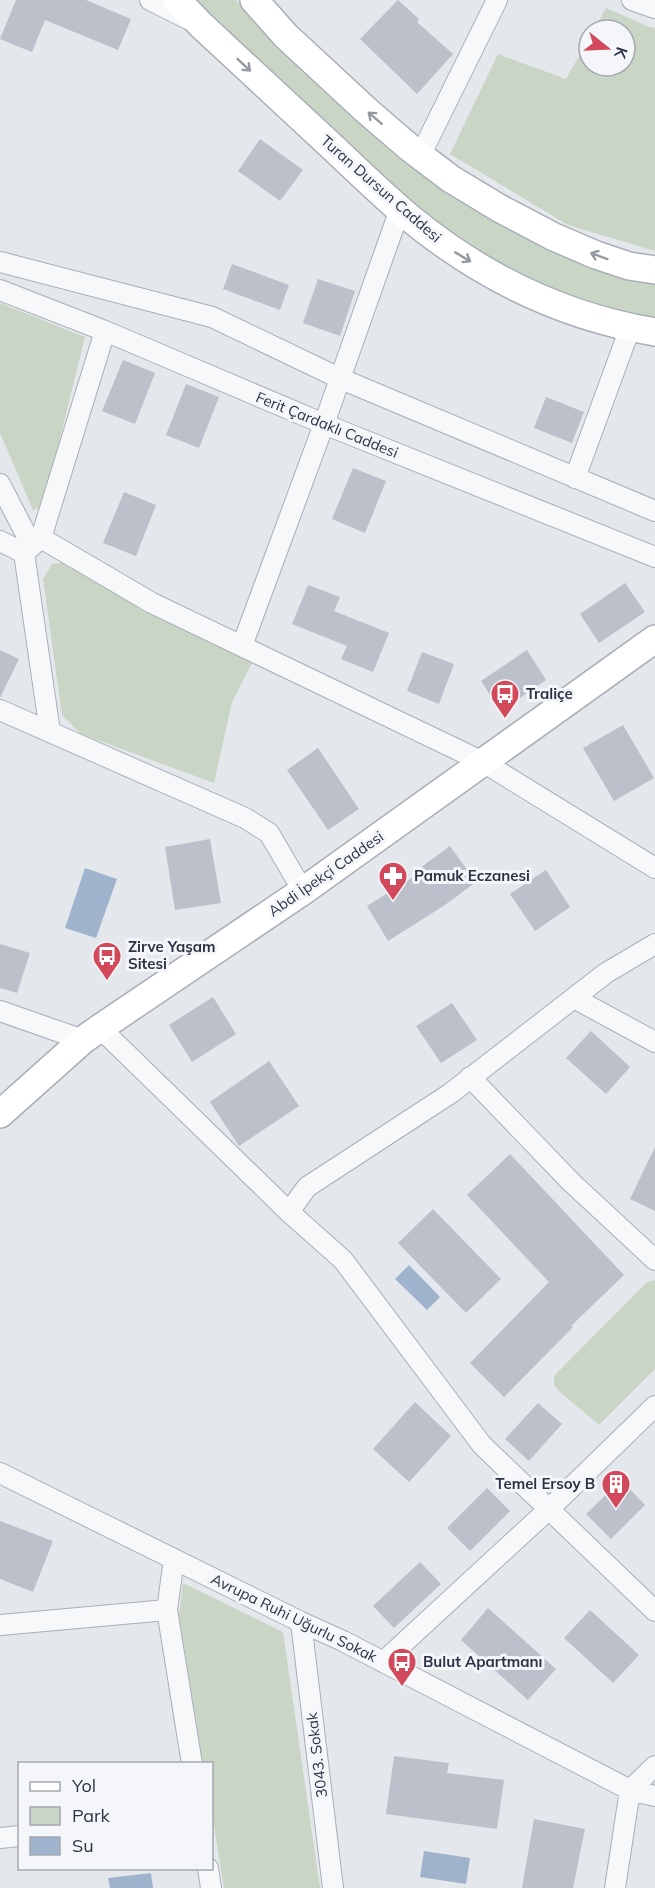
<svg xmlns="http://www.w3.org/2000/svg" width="655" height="1888" font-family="Mulish,sans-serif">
	<rect width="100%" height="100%" fill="#e4e7ec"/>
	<path fill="#c9d6c5" d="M195 0H236L279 44 425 170 655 279V318L623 313 550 289 464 244 405 197 260 67Z
		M606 8 649 27 655 28V251L568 225 450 154 498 54 566 79 589 39V66H625V30H594Z
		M0 303 85 337 43 507 33 510 0 433Z
		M68 562 143 611 252 663 232 702 214 783 81 734 62 715 43 579 52 564Z
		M655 1280V1369L599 1425 560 1392 554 1385V1376L641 1288 647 1282Z
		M183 1583 283 1632 320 1888H224L212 1814V1764L203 1763 179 1616Z"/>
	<path fill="#9fb4cc" d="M85 868 117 879 96 938 65 928Z
		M409 1265 440 1297 427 1310 395 1279Z
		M424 1851 470 1858 466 1884 420 1877Z
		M151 1873 153 1888H110L108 1878Z"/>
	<path fill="#bbc0ca" d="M16 0H86L131 19 118 50 45 20 32 52 0 39Z
		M398 0 419 19 417 22 453 54 417 94 360 39Z
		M260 139 303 170 280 201 238 171Z
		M232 264 289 285 280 310 223 289Z
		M318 279 355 291 340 336 303 323Z
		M123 360 155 373 135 424 102 411Z
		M186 384 219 397 199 448 166 435Z
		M546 397 584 412 572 443 534 428Z
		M353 468 386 481 365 533 332 519Z
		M124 492 156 505 136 556 103 543Z
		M625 583 645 612 599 643 580 614Z
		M308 585 340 597 334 611 389 633 373 672 341 659 347 646 292 624Z
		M0 650 19 659 0 698Z
		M527 650 546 680 501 711 481 681Z
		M422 652 454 664 439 704 407 691Z
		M623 725 654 778 614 801 583 748Z
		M318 748 359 809 328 830 287 770Z
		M210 839 221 903 175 910 165 847Z
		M450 846 476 882 445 905 388 941 367 906 418 874 416 871Z
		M546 870 570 907 535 931 510 894Z
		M0 944 30 953 17 993 0 988Z
		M213 997 236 1034 192 1062 169 1025Z
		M452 1003 477 1040 441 1063 416 1026Z
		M591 1031 630 1067 606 1094 566 1058Z
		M269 1061 299 1106 239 1146 210 1102Z
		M655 1147V1211L630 1199Z
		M510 1154 624 1275 571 1326 573 1327 504 1397 470 1363 549 1282 467 1195Z
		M433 1209 501 1279 466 1313 398 1243Z
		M415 1402 451 1436 409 1482 373 1449Z
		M538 1403 562 1424 529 1461 505 1439Z
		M621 1480 645 1505 611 1539 586 1514Z
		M487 1488 510 1511 470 1551 447 1528Z
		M0 1521 53 1541 33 1592 0 1579Z
		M420 1562 441 1584 394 1628 373 1606Z
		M488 1608 556 1669 528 1700 461 1640Z
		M590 1610 639 1655 613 1683 564 1638Z
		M394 1756 449 1763 447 1773 504 1780 497 1829 386 1814Z
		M534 1819 585 1829 573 1888H522Z"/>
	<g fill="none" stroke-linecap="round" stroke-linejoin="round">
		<g stroke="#a9aeb7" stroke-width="22">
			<path id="minor" d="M150 0 190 20
				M632 0 655 8
				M420 156 497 0
				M0 262 212 317 339 378 655 511
				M0 290 105 331 324 424 655 557
				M575 478 630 328
				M0 484 32 546
				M41 538 152 603 483 762 655 868
				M0 541 24 553
				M24 553 41 538 105 331
				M24 553 50 732
				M242 646 324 424 400 209
				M0 710 245 818 269 833 303 891
				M574 998 655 1042
				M0 1011 83 1040
				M100 1028 289 1212 343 1260 482 1445 655 1611
				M470 1077 571 1182 655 1260
				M289 1212 307 1187 451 1093 606 973 655 944
				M0 1473 301 1622 343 1641 630 1790 655 1796
				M174 1559 167 1610 192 1764
				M301 1622 333 1888
				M0 1625 167 1610
				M383 1662 549 1509 655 1406
				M0 1838 20 1836
				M208 1868 211 1888
				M615 1888 630 1790 655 1766"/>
		</g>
		<g stroke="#a9aeb7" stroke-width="30">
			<path id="secondary" d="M177 0 201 25C243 64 285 103 327 142 355 168 382 195 411 219 482 277 565 317 655 332
				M254 0 286 36 367 111 410 148 451 179 499 208 554 237 596 255 629 266 655 270
				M0 1114 83 1040 100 1028 303 891 655 639"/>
		</g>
		<use href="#minor" stroke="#f7f8fa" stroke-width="20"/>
		<use href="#secondary" stroke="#fff" stroke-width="27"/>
	</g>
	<defs><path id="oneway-shaft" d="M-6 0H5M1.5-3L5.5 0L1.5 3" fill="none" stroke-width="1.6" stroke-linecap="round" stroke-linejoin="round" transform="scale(1.5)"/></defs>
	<g stroke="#959aa2">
		<use href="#oneway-shaft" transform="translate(244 65) rotate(43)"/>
		<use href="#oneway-shaft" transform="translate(375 118) rotate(-139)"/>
		<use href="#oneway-shaft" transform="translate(599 256) rotate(-160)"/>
		<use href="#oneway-shaft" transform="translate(463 257) rotate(31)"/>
	</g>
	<defs>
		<g id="bus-pin" transform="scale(1.5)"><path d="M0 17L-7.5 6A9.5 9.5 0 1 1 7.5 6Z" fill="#d1495b" stroke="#f4f6f9"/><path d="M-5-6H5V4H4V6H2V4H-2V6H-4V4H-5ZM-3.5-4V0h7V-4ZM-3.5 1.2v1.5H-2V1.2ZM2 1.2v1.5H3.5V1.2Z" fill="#fff"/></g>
		<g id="pharmacy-pin" transform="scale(1.5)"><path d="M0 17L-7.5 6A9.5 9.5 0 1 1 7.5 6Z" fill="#d1495b" stroke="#f4f6f9"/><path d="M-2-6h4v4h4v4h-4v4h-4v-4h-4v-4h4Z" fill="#fff"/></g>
		<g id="building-pin" transform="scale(1.5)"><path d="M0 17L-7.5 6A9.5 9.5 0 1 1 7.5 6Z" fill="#d1495b" stroke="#f4f6f9"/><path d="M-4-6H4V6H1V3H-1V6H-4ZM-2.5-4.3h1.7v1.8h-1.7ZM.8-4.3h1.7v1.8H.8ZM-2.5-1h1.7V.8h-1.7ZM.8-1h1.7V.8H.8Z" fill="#fff"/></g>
	</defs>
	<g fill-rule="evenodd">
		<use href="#bus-pin" x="505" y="694"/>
		<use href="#pharmacy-pin" x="393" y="876"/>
		<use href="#bus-pin" x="107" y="956"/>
		<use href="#building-pin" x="616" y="1484"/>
		<use href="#bus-pin" x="402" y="1662"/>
	</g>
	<g text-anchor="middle" stroke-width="6" stroke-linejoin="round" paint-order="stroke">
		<g font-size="15" fill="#2b3445" stroke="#f4f6f9">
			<text transform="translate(381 189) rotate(41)" y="5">Turan Dursun Caddesi</text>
			<text transform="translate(327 425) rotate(22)" y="5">Ferit Çardaklı Caddesi</text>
			<text transform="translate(326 874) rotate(-35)" y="5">Abdi İpekçi Caddesi</text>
			<text transform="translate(294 1618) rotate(26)" y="5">Avrupa Ruhi Uğurlu Sokak</text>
			<text transform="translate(317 1755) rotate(-97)" y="5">3043. Sokak</text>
		</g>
		<g font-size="15" font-weight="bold" fill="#2b3445" stroke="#f4f6f9" text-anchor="start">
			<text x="526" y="699">Traliçe</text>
			<text x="414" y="881">Pamuk Eczanesi</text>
			<text x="128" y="952">Zirve Yaşam<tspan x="128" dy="17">Sitesi</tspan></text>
			<text x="595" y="1489" text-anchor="end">Temel Ersoy B</text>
			<text x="423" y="1667">Bulut Apartmanı</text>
		</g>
	</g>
	<rect x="18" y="1762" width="195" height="108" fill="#f4f6f9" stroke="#a4a8b1" stroke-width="1.5"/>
	<rect x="30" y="1782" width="30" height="9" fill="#ffffff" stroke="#a4a8b1" stroke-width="1.5"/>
	<text x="72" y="1792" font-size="18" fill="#2b3445">Yol</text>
	<rect x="30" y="1807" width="30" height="18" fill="#c9d6c5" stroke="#a4a8b1" stroke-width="1.5"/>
	<text x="72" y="1822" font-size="18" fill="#2b3445">Park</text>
	<rect x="30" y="1837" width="30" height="18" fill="#9fb4cc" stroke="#a4a8b1" stroke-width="1.5"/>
	<text x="72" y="1852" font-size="18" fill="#2b3445">Su</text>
	<g transform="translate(607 48) rotate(108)"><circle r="28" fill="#f4f6f9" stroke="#a4a8b1" stroke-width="1.5"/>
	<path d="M0-4.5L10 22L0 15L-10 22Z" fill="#d1495b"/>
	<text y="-9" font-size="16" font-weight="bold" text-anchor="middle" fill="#2b3445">K</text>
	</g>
</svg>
